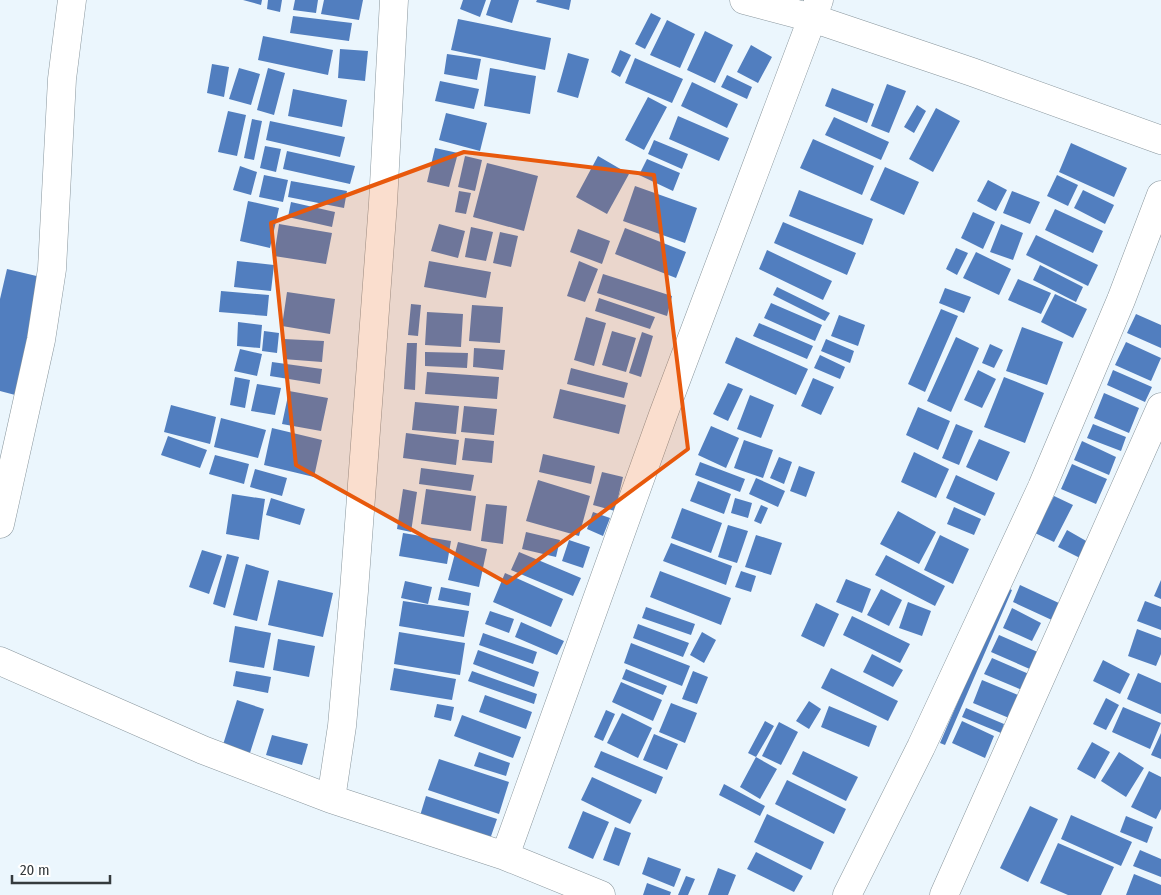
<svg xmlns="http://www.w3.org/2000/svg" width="1161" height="895" font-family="'Fira Sans Condensed',sans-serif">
	<rect width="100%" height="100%" fill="#ebf6fd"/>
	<path fill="#517ebf" d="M243 0H262L261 5Z
		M268 0H282L280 12 267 9Z
		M295 0H318L316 13 293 10Z
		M324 0H363L359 20 321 14Z
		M463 0H486L480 17 460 9Z
		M491 0H519L512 23 486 15Z
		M537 0H571L569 10 536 2Z
		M651 13 661 18 645 49 635 44Z
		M293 16 352 23 349 41 290 33Z
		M458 19 551 38 545 70 451 50Z
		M667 20 695 34 680 68 650 55Z
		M705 31 733 45 715 83 687 70Z
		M263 36 333 50 328 75 258 60Z
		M751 45 772 57 758 83 737 72Z
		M340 49 368 51 365 81 338 78Z
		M620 50 631 55 620 77 611 72Z
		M568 53 589 59 578 98 557 92Z
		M447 54 481 59 477 80 444 74Z
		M635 58 683 79 672 103 625 83Z
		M212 64 229 67 224 97 207 93Z
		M239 68 260 74 251 105 229 99Z
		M268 68 285 73 274 115 257 110Z
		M490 68 536 76 530 114 484 106Z
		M727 75 752 87 747 99 721 87Z
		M440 81 479 89 474 109 435 101Z
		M692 82 738 104 727 128 681 106Z
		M887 84 906 91 889 133 871 126Z
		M832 88 874 104 867 123 825 106Z
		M293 89 347 100 342 127 288 116Z
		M648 97 667 107 644 150 625 140Z
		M917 105 926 111 914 133 904 127Z
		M936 108 960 121 933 172 909 159Z
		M228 111 246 115 237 156 218 152Z
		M446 113 487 123 480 151 439 140Z
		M678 116 729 138 719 161 669 139Z
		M834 117 889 142 881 160 825 135Z
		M252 119 262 121 254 160 244 158Z
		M270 121 345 137 340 157 266 140Z
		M813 139 874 166 862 195 800 168Z
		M654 140 688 154 682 169 648 154Z
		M1071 143 1127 168 1114 197 1059 172Z
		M265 146 281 149 276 172 260 168Z
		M435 148 458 153 449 187 427 182Z
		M287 151 355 166 350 184 283 169Z
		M465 156 482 160 475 191 458 187Z
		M598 156 629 174 607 214 576 197Z
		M647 159 680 173 673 191 639 175Z
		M487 163 538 176 524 231 473 217Z
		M240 166 257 172 251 195 233 190Z
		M885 167 919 182 904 215 870 200Z
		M264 175 288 180 283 202 259 197Z
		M1057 175 1078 185 1068 206 1047 196Z
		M988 180 1007 190 996 211 977 201Z
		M291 181 347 191 344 208 288 197Z
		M635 186 697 208 685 243 623 221Z
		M799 190 873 219 863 245 789 216Z
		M1083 190 1114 205 1105 224 1074 208Z
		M459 191 471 193 466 214 455 212Z
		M1012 191 1040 202 1030 224 1003 213Z
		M248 201 279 208 270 248 240 241Z
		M291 202 335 212 332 227 288 217Z
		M1055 209 1103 231 1093 253 1045 230Z
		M973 212 995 222 983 249 961 238Z
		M783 222 856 253 847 275 774 243Z
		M279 224 332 233 326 264 274 256Z
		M439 224 465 231 458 258 431 251Z
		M1001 224 1023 233 1013 260 990 252Z
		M471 227 493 232 486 261 465 257Z
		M625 228 686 252 676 278 615 254Z
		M578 229 610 241 602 264 570 252Z
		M500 232 518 236 511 267 493 263Z
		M1036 235 1098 265 1088 286 1026 255Z
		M956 248 968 253 957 275 946 269Z
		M767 250 832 281 823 300 759 269Z
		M976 252 1011 269 999 295 963 278Z
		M237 261 274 265 271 291 234 287Z
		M429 261 491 272 486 298 424 287Z
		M579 261 598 269 585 302 567 296Z
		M1040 265 1083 287 1076 302 1033 280Z
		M7 269 45 278 19 396 0 391V299Z
		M603 274 672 296 667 316 597 293Z
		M1018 279 1051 293 1041 314 1008 300Z
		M777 287 830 313 825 321 773 295Z
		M945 288 971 297 964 313 939 303Z
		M221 291 269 295 267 316 219 312Z
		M287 292 335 299 330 334 282 326Z
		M1055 294 1087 309 1073 338 1041 322Z
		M599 298 655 317 650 329 595 311Z
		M771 303 822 325 815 341 764 318Z
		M411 304 421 305 418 336 408 335Z
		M472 305 503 307 500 343 469 341Z
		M941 309 958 316 925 392 908 384Z
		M427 312 463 314 461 347 425 345Z
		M1136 314 1161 325V348L1127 333Z
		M839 315 865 325 858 346 831 336Z
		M586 317 606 323 594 366 574 360Z
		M238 322 262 325 260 348 237 346Z
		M759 323 813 346 807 359 753 336Z
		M1022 327 1063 342 1047 385 1006 371Z
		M264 331 279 333 277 353 262 351Z
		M612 331 636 338 626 372 602 365Z
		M642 332 653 336 641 377 629 373Z
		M736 337 808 369 796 395 725 363Z
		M956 337 979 348 951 412 927 401Z
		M284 339 324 341 322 362 283 359Z
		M826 339 854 351 850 363 821 351Z
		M1126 342 1161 358 1151 381 1115 365Z
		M407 343H417L415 390 404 389Z
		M990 344 1003 350 994 368 982 363Z
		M474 348 505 350 503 370 473 367Z
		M240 349 262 354 257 376 234 371Z
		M425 352 468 353 467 368 425 366Z
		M820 355 845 367 840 379 814 368Z
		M272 362 322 369 320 384 270 376Z
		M571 368 628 383 624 398 567 384Z
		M978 370 996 379 982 408 964 400Z
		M1113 370 1152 387 1145 402 1107 385Z
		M427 372 499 377 497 399 425 394Z
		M235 377 250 380 245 408 230 405Z
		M1004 377 1044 393 1025 443 984 427Z
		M813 378 834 387 821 415 801 406Z
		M728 383 743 389 728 421 713 414Z
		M257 384 281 388 275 415 251 411Z
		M560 389 626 405 619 434 553 418Z
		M289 391 328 398 321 431 282 424Z
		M1104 393 1139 408 1129 433 1094 418Z
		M750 395 774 405 761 438 737 429Z
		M415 402 459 406 456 434 412 430Z
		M171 405 216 417 210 444 164 432Z
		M464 406 497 409 494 435 461 432Z
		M918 407 950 421 938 450 906 435Z
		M221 418 266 430 258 458 214 447Z
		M956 424 973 431 959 465 942 458Z
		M1093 424 1126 437 1121 451 1087 438Z
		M711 426 739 438 726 468 698 455Z
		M272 428 322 440 314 477 264 465Z
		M406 433 459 440 456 465 403 458Z
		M168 436 207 450 200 468 161 455Z
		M465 438 494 441 492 463 462 460Z
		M979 439 1010 452 997 481 966 467Z
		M744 440 773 450 763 478 734 468Z
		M1082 441 1116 457 1109 475 1074 460Z
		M914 452 949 469 936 498 901 482Z
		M543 454 595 466 591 484 539 472Z
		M215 455 249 464 244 484 209 474Z
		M779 457 792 462 784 484 770 478Z
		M700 462 745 479 740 492 695 475Z
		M1072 464 1107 479 1096 504 1061 489Z
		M799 466 815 472 806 497 790 491Z
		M421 468 474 475 471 491 419 484Z
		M255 469 287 478 282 496 250 487Z
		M602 472 623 477 615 511 593 505Z
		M956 475 995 493 985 516 946 498Z
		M756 478 785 491 778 507 749 494Z
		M538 480 590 496 579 536 526 521Z
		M698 481 731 494 724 514 690 501Z
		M403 489 417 492 411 532 397 529Z
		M426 489 476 496 471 531 421 524Z
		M232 494 265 499 259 540 226 534Z
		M1054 496 1073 505 1054 542 1035 533Z
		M271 498 305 509 300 525 266 515Z
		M735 498 752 503 748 518 731 513Z
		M486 504 507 506 503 544 481 541Z
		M761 505 768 508 761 524 754 521Z
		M954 507 981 519 974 535 947 524Z
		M682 508 722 523 711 553 671 538Z
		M898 511 936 532 919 564 880 544Z
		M593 512 610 518 603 536 587 529Z
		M728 525 748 531 737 563 718 557Z
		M1067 530 1088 542 1080 558 1058 547Z
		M526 532 560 540 556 557 522 549Z
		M403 533 451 541 447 564 399 556Z
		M756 535 782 543 771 575 745 567Z
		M940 535 969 549 953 584 924 570Z
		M569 540 590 547 583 568 562 561Z
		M458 542 487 549 479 587 448 580Z
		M671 543 732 566 726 585 663 561Z
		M202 550 222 556 209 594 189 587Z
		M519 552 581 578 573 596 511 570Z
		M227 554 239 557 225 608 213 604Z
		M886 555 945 586 935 606 875 575Z
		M246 564 269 571 257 621 233 615Z
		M660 571 731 598 721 625 650 597Z
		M741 571 756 576 751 592 735 587Z
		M505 573 563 599 551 627 493 602Z
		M846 579 871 589 862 613 836 602Z
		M278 580 333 593 323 637 268 625Z
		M1161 580V599L1154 596Z
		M405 581 432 587 428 604 401 598Z
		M1020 585 1061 604 1054 621 1013 602Z
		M441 587 471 593 469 606 438 600Z
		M1007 588 1012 590 945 745 940 743Z
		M881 589 902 600 889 626 867 615Z
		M403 601 469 611 464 637 399 626Z
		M1145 601 1161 607V630L1137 621Z
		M908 602 931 611 922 636 899 628Z
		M816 603 839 614 824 647 801 636Z
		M646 607 695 624 691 635 642 618Z
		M1012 608 1041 623 1032 641 1003 628Z
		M490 611 514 619 509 633 485 624Z
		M852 616 910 644 900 663 843 635Z
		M521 622 564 641 557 655 515 637Z
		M638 624 689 643 683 657 633 638Z
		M235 626 271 633 264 668 229 662Z
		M1137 629 1161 638V654L1156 666 1128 656Z
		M399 632 465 643 460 675 394 664Z
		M702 632 716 640 704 663 690 655Z
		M483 633 537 652 533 664 479 645Z
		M999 635 1040 653 1032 670 991 652Z
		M278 639 315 646 309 677 273 670Z
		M631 643 690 666 682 686 624 663Z
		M478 650 539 672 534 687 473 664Z
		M872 654 903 670 893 687 863 672Z
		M992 658 1029 674 1022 690 984 674Z
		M1103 660 1130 674 1120 694 1093 681Z
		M394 668 456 679 452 700 390 690Z
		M831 668 898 701 888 721 821 688Z
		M626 669 667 686 663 695 622 679Z
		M236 671 271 677 268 693 233 686Z
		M472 671 537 694 534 704 468 681Z
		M693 671 708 677 697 704 682 699Z
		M1138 673 1161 683V714L1127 699Z
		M982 680 1018 695 1009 718 973 703Z
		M621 682 662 700 653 721 612 702Z
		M485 695 532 712 526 729 479 712Z
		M1106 698 1119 705 1106 730 1093 724Z
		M237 700 264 709 249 756 222 748Z
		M809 701 821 709 809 729 796 721Z
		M671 703 697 713 685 743 659 732Z
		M437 704 454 707 451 721 434 717Z
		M829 706 877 726 869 747 821 727Z
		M1123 707 1161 723 1150 749 1112 732Z
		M966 708 1004 724 1001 733 962 717Z
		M606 710 615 714 603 741 594 737Z
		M622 713 652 728 638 758 607 743Z
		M462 715 521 737 513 758 454 736Z
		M765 721 774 726 756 757 748 753Z
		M962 721 994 736 985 758 952 743Z
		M779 722 798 732 781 765 762 756Z
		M1161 733V759L1151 755Z
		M654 734 678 744 667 770 643 760Z
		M272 735 308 744 302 765 266 755Z
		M1092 742 1110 752 1095 779 1077 769Z
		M601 751 663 777 656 794 594 767Z
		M803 751 858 777 846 801 792 774Z
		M479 752 510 763 506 776 474 766Z
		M1119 752 1144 768 1126 797 1101 781Z
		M756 757 777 769 760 799 740 787Z
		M439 759 509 782 499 814 428 790Z
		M1149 771 1161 777V809L1156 819 1131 807Z
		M592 777 642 800 630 824 581 800Z
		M787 780 846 809 834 834 775 804Z
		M724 784 765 806 760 816 719 795Z
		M426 796 497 819 489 842 419 819Z
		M1030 806 1058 819 1028 882 1000 868Z
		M583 811 609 822 593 859 568 848Z
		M767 814 824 842 811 870 754 842Z
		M1071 815 1132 842 1121 866 1061 839Z
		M1126 816 1153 827 1147 843 1120 832Z
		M615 827 631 833 619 866 603 860Z
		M1058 843 1114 867 1101 895H1068L1040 883Z
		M1140 850 1161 859V877L1133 866Z
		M756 852 803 876 794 892 747 869Z
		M648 857 681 869 674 887 642 874Z
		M718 868 736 875 728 895H708Z
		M1134 874 1161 885V895H1126Z
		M686 876 695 879 688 895H678Z
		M647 883 671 892 670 895H643Z"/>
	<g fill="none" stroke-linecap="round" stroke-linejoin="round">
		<g stroke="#89969d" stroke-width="29">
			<path id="street" d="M744 0 812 18 972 72 1161 140
				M0 524 41 340 52 269 62 79 72 0
				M0 661 203 750 331 799 505 856 601 895
				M331 799 342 726 354 591 383 203 394 0
				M505 856 663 415 819 0
				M847 895 921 747 1042 487 1121 300 1161 195
				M944 895 1161 407"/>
		</g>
		<use href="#street" stroke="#fff" stroke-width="28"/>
	</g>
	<path fill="#e8590c" fill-opacity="0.2" stroke="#e8590c" stroke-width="4" stroke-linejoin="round" d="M464 152 654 175 688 449 507 583 296 465 271 223Z"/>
	<path d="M12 875v8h98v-8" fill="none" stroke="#343a3d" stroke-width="2.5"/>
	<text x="20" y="875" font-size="15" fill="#343a3d" stroke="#ffffff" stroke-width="4" paint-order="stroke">20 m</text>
</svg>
